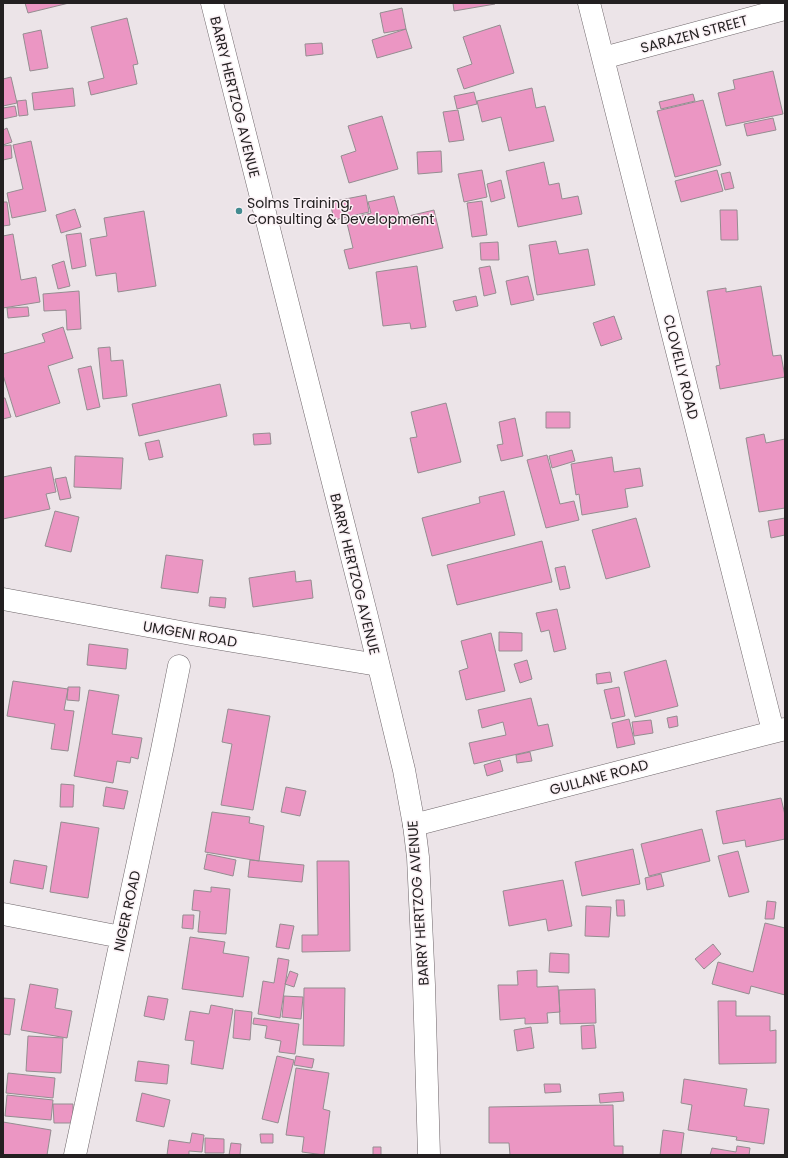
<svg xmlns="http://www.w3.org/2000/svg" width="788" height="1158" font-family="Poppins,sans-serif">
	<rect width="100%" height="100%" fill="#ece4e8"/>
	<path fill="#eb96c3" stroke="#958d91" d="M25 3H69L28 13Z
		M453 3H495V4L454 11Z
		M402 8 406 29 384 33 380 13Z
		M127 18 138 64 133 65 137 84 91 95 88 82 104 78 91 27Z
		M500 25 514 73 464 89 457 69 472 64 463 37Z
		M406 29 412 48 377 58 372 40Z
		M41 30 48 68 30 71 23 34Z
		M322 43 323 54 306 56 305 44Z
		M773 71 783 114 726 126 718 93 735 89 733 80Z
		M11 77 17 103 3 106V79Z
		M73 88 75 106 34 110 32 93Z
		M532 88 536 108 545 106 554 141 509 151 501 117 482 122 477 101Z
		M474 92 477 104 457 109 454 96Z
		M693 94 695 101 661 109 659 102Z
		M26 100 28 115 19 116 17 101Z
		M703 100 721 165 675 177 657 111Z
		M15 106 17 116 3 119V108Z
		M458 110 464 140 449 142 443 112Z
		M382 116 398 169 349 183 341 156 356 151 348 126Z
		M773 118 776 130 747 136 744 124Z
		M7 128 12 142 3 145V130Z
		M31 141 46 211 12 218 7 193 23 189 13 145Z
		M11 145 12 158 3 160V146Z
		M441 151 442 172 418 174 417 152Z
		M544 162 549 185 559 183 562 199 578 196 582 214 518 227 506 171Z
		M482 170 487 197 464 202 458 174Z
		M717 170 723 191 681 202 675 181Z
		M730 172 734 188 725 190 721 174Z
		M501 180 505 198 491 202 487 184Z
		M366 195 369 212 334 220 330 202Z
		M394 196 400 218 434 210 443 248 349 269 344 250 353 248 346 219 371 213 368 202Z
		M482 201 487 235 472 237 467 203Z
		M3 202H7L10 225 3 226Z
		M75 209 81 227 61 233 56 215Z
		M720 210H737L738 240H721Z
		M144 211 156 286 118 292 116 273 96 276 90 239 107 236 104 218Z
		M81 233 86 266 72 269 66 235Z
		M13 234 21 280 36 277 40 302 3 308V236Z
		M556 241 559 254 588 249 595 285 537 295 529 245Z
		M498 242 499 260H481L480 243Z
		M64 261 70 286 58 289 52 265Z
		M417 266 426 327 411 329 410 323 383 326 376 272Z
		M490 266 496 293 484 296 479 268Z
		M528 276 534 300 511 305 506 281Z
		M761 286 773 356 781 355 785 377 720 389 716 366 720 365 707 291 726 288V292Z
		M79 291 81 329 67 330 66 310 44 311 43 294Z
		M476 296 478 306 456 311 453 301Z
		M28 307 29 316 8 318 7 308Z
		M614 316 622 339 601 346 593 323Z
		M63 327 73 358 48 366 60 403 16 417 3 375V354L45 342 42 334Z
		M110 347 111 361 123 360 127 396 103 399 98 348Z
		M91 366 100 407 87 410 78 369Z
		M220 384 227 416 139 436 132 404Z
		M3 398H5L11 417 3 419Z
		M446 403 461 462 418 473 410 438 417 437 411 412Z
		M546 412H570V428H546Z
		M515 418 523 456 501 461 497 445 503 444 499 422Z
		M270 433 271 444 254 445 253 434Z
		M764 434 766 443 785 439V508L759 512 746 438Z
		M159 440 163 457 149 460 145 443Z
		M572 450 575 461 552 468 549 456Z
		M547 455 560 504 574 501 579 520 546 528 527 460Z
		M75 456 123 458 121 489 74 487Z
		M612 457 614 472 640 468 643 486 625 489 628 507 582 515 579 494 576 495 571 464Z
		M51 467 56 492 46 494 50 509 3 519V477Z
		M66 477 71 498 60 500 55 479Z
		M504 491 515 535 432 556 422 518 480 503 479 497Z
		M55 511 79 517 71 552 45 546Z
		M636 518 650 567 606 579 592 530Z
		M785 518V535L771 538 768 521Z
		M542 541 552 582 457 605 447 565Z
		M166 555 203 560 198 593 161 588Z
		M565 566 570 588 560 590 555 568Z
		M295 571 296 582 311 580 313 598 253 607 249 578Z
		M210 597 226 598 225 608 209 606Z
		M557 609 566 649 554 652 549 630 541 632 536 613Z
		M499 632 522 633V651H499Z
		M491 633 505 691 466 700 459 671 468 668 461 641Z
		M89 644 128 649 126 669 87 665Z
		M527 660 532 679 520 683 514 664Z
		M666 660 678 706 635 717 624 672Z
		M610 672 612 682 597 684 596 674Z
		M13 681 68 689 64 710 74 711 68 751 51 749 55 724 7 716Z
		M68 687H80L79 701 67 700Z
		M619 687 625 716 611 719 604 690Z
		M89 690 119 695 112 734 142 738 138 759 131 757 130 763 117 761 113 783 74 776Z
		M531 698 538 726 548 724 553 746 474 764 469 743 506 735 503 722 482 728 478 710Z
		M228 709 270 716 253 810 221 805 232 744 222 742Z
		M677 716 678 726 669 728 667 718Z
		M629 719 635 744 617 748 612 723Z
		M651 720 653 733 634 736 632 722Z
		M530 752 532 761 517 763 516 755Z
		M500 760 503 771 487 776 484 765Z
		M61 784 74 785 73 807H60Z
		M106 787 128 791 124 809 103 806Z
		M286 787 306 791 300 816 281 812Z
		M781 798 785 815V839L746 847 745 840 723 844 716 811Z
		M212 812 250 817 249 823 264 826 259 861 205 852Z
		M61 822 99 828 88 898 50 892Z
		M702 829 710 861 649 876 641 844Z
		M633 849 640 884 582 896 575 862Z
		M738 851 749 892 729 897 718 856Z
		M207 854 236 860 233 876 204 869Z
		M14 860 47 866 43 889 10 883Z
		M250 860 304 865 302 882 248 877Z
		M317 861H349L350 951 302 952V935H318Z
		M661 874 664 886 647 890 645 878Z
		M563 880 572 926 548 931 546 919 509 926 503 891Z
		M211 887 230 889 226 934 198 932 200 911 192 910 194 890 211 892Z
		M616 900H624L625 916H617Z
		M767 901 776 902 774 919H765Z
		M586 906 611 907 609 937 585 936Z
		M183 915H194L193 929 182 928Z
		M765 923 785 928V995L751 986 749 994 712 984 718 962 753 972Z
		M280 924 294 926 289 949 276 947Z
		M190 937 225 942 223 953 249 957 243 997 182 989Z
		M713 944 721 954 704 969 695 959Z
		M550 953 569 954V973L549 972Z
		M278 958 289 960 280 1018 258 1014 263 981 274 983Z
		M537 970V987L558 986 560 1012 547 1013 548 1023 525 1024V1018L500 1020 498 985H518L517 971Z
		M290 971 298 974 294 987 285 984Z
		M30 984 58 989 55 1008 72 1011 67 1038 21 1030Z
		M304 988H345L344 1046 303 1045Z
		M595 989 596 1023 560 1024 559 990Z
		M148 996 168 999 164 1020 144 1016Z
		M284 996 303 997 301 1019 282 1017Z
		M3 998 15 999 10 1035 3 1034Z
		M718 1001H736V1016H770V1031L776 1030V1063L719 1064Z
		M211 1005 233 1009 223 1069 191 1064 194 1041 185 1040 190 1011 209 1014Z
		M235 1010 252 1012 250 1040 233 1038Z
		M254 1018 299 1024 295 1054 279 1052 281 1041 265 1038 267 1026 253 1024Z
		M594 1025 596 1048 582 1049 581 1026Z
		M531 1027 534 1048 517 1051 514 1030Z
		M28 1036 63 1038 61 1073 26 1071Z
		M277 1056 294 1060 278 1123 262 1119Z
		M296 1056 314 1059 312 1068 294 1065Z
		M138 1061 169 1065 167 1084 135 1081Z
		M296 1068 329 1073 323 1109 330 1111 324 1155 302 1152 304 1137 286 1135Z
		M8 1073 55 1078 53 1098 6 1093Z
		M684 1079 747 1089 744 1106 769 1109 764 1144 736 1140 737 1137 688 1130 692 1105 681 1103Z
		M544 1084H560L561 1092 545 1093Z
		M623 1092 624 1101 600 1103 599 1094Z
		M142 1093 170 1100 164 1127 136 1121Z
		M7 1095 53 1100 51 1120 5 1116Z
		M53 1104H73V1123H54Z
		M613 1105 614 1146H623V1155H510L509 1143H489V1107Z
		M3 1122 51 1130 47 1155H3Z
		M663 1130 684 1133 681 1155H660Z
		M192 1133 204 1135 202 1152 189 1151V1155H167L169 1140 190 1143Z
		M260 1134H273V1143H261Z
		M205 1138 224 1139V1153H205Z
		M231 1143 241 1144 240 1155H229Z
		M737 1146 750 1148 749 1155H710L712 1148 736 1152Z
		M373 1147H381V1155H373Z"/>
	<g fill="none" stroke-linecap="round" stroke-linejoin="round">
		<g stroke="#6e666a" stroke-width="23">
			<path id="minor" d="M589 3 773 731
				M603 58 785 9
				M3 599 191 634 378 665
				M414 825 785 729
				M3 914 121 937
				M75 1155 162 750 179 666"/>
		</g>
		<g stroke="#6e666a" stroke-width="23">
			<path id="major" d="M212 3 367 617 404 770 414 825 418 857 424 985 429 1155"/>
		</g>
		<use href="#minor" stroke="#fff" stroke-width="22"/>
		<use href="#major" stroke="#fff" stroke-width="22"/>
	</g>
	<circle fill="#438b90" stroke="#faf1f5" stroke-width="1.5" cx="239" cy="211" r="4"/>
	<g text-anchor="middle" stroke-width="3" stroke-linejoin="round" paint-order="stroke">
		<g font-size="14" fill="#232021" stroke="#faf1f5">
			<text transform="translate(694 34) rotate(-15)" y="5">SARAZEN STREET</text>
			<text transform="translate(235 97) rotate(76)" y="5">BARRY HERTZOG AVENUE</text>
			<text transform="translate(681 367) rotate(76)" y="5">CLOVELLY ROAD</text>
			<text transform="translate(355 574) rotate(76)" y="5">BARRY HERTZOG AVENUE</text>
			<text transform="translate(190 634) rotate(10)" y="5">UMGENI ROAD</text>
			<text transform="translate(599 777) rotate(-15)" y="5">GULLANE ROAD</text>
			<text transform="translate(418 903) rotate(-94)" y="5">BARRY HERTZOG AVENUE</text>
			<text transform="translate(127 911) rotate(-78)" y="5">NIGER ROAD</text>
		</g>
		<g font-size="14" fill="#232021" stroke="#faf1f5" text-anchor="start">
			<text x="247" y="208">Solms Training,<tspan x="247" dy="16">Consulting &amp; Development</tspan></text>
		</g>
	</g>
	<rect width="788" height="1158" fill="none" stroke="#232021" stroke-width="8"/>
</svg>
